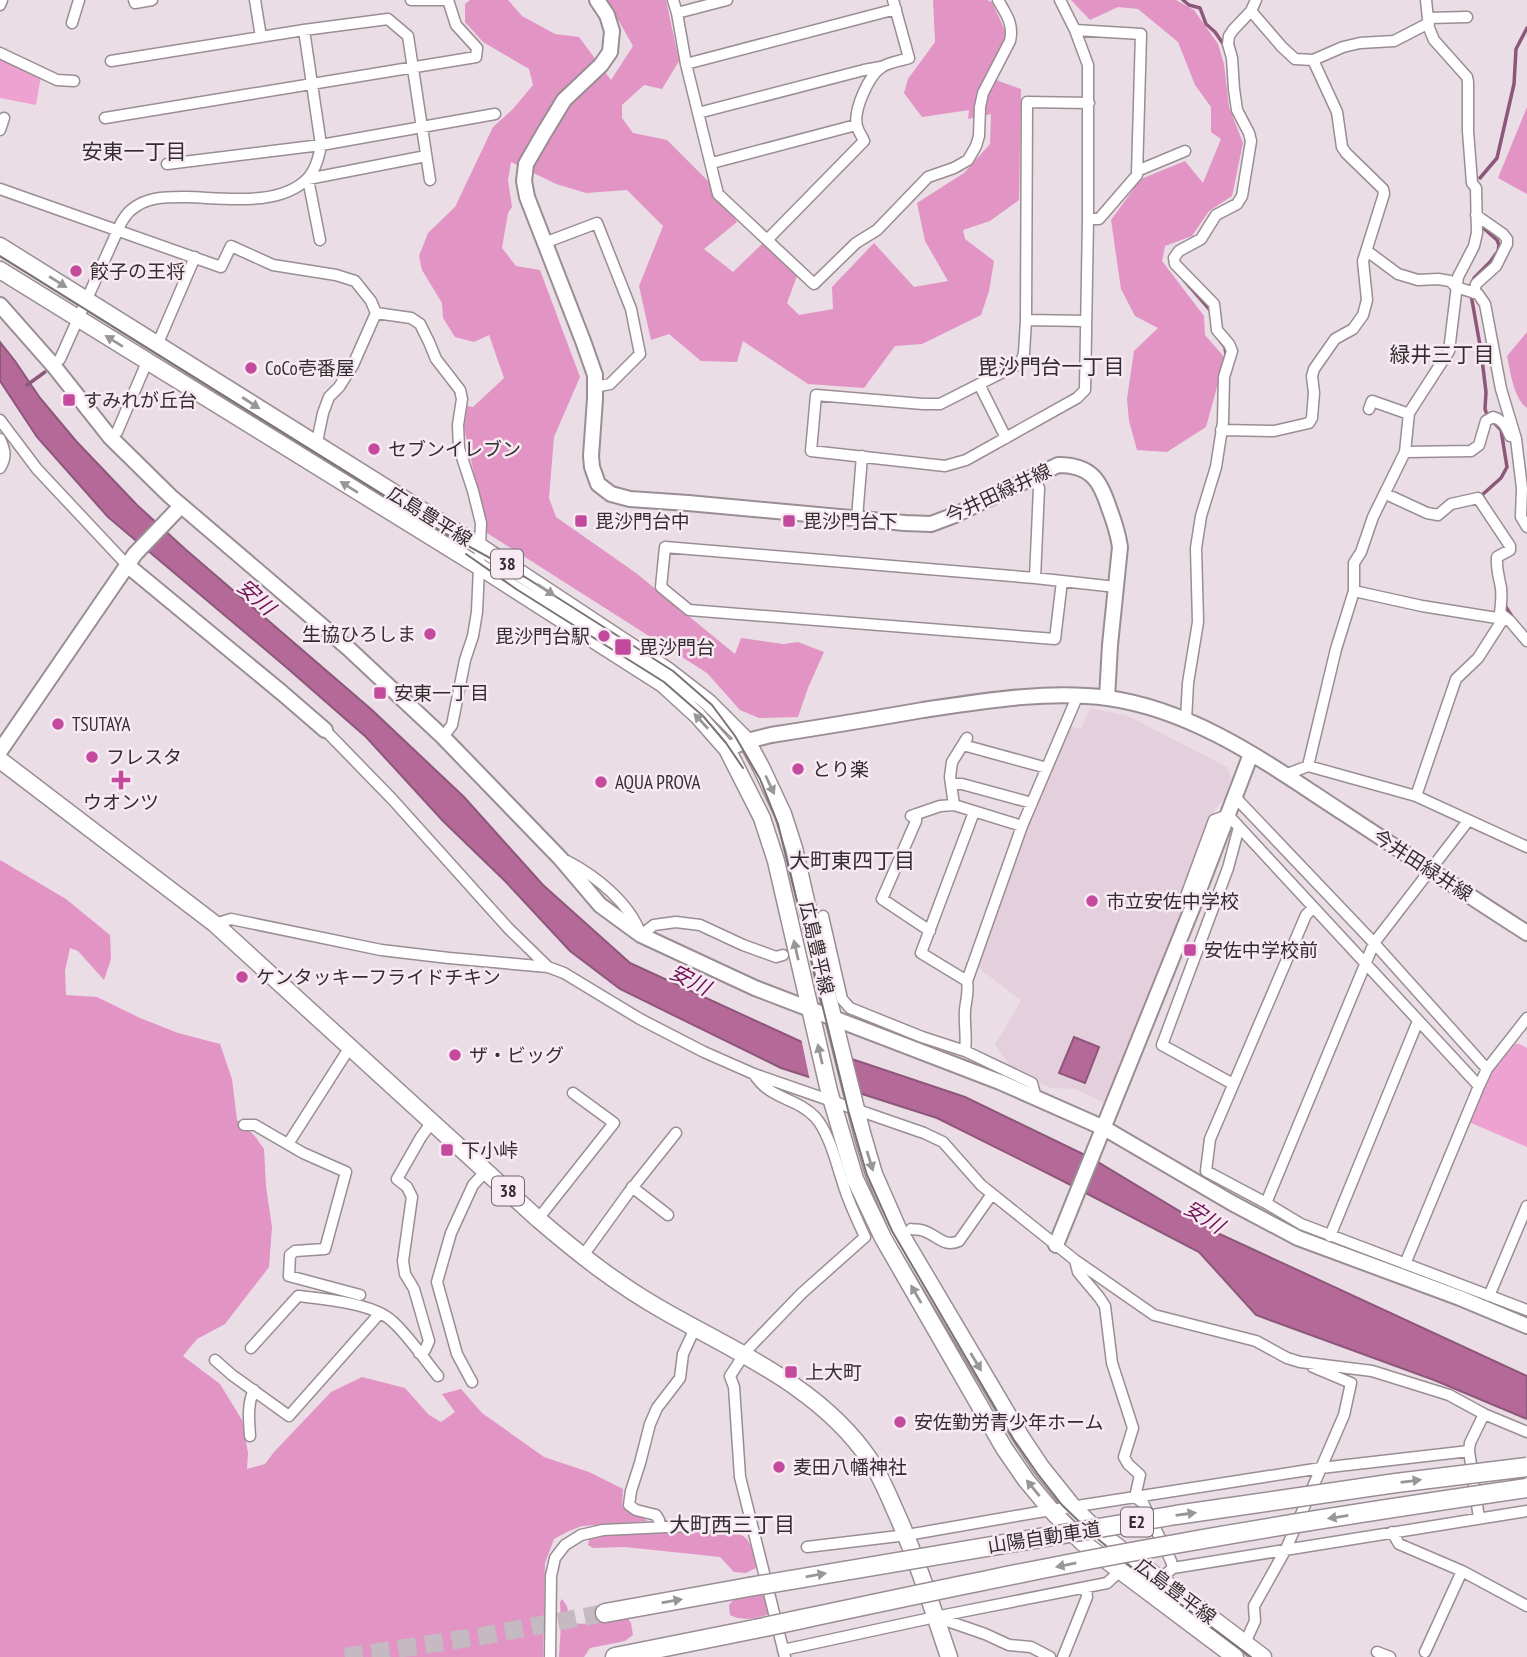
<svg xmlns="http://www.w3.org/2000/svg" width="1527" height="1657" font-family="'PT Sans Narrow','Noto Sans JP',sans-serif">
	<rect width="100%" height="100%" fill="#eadde5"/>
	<path fill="#e4d0dc" d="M1090 708 1128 716 1227 767 1231 777 1225 796 1216 808 1182 894 1184 908 1106 1104 1076 1089 1050 1088 1011 1067 995 1045 1021 1000 977 967 1026 831 1070 726 1081 729Z"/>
	<path fill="#eea2d1" d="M0 56 41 76 36 105 0 98Z
		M1515 1044H1520L1527 1048V1147L1469 1122 1482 1089 1491 1074Z"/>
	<path fill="#e294c5" d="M470 0H508L522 16 555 34 579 37 611 80 633 46 607 0H666L679 61 662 89 644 85 622 105V118L633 133 667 140 711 184 737 222 704 249 733 272 763 243 797 276 787 303 799 315 833 309 832 287 874 243 914 287 948 281 925 241 917 203 964 173 990 144 991 114 968 119 969 110 922 117 904 93 908 79 935 42 933 0H987L992 2 1007 35 985 76 1021 89 1019 200 990 221 963 230 965 239 994 261 989 291 981 315 922 344 895 346 864 388 808 384 743 341 737 362 701 361 669 334 651 340 639 286 663 226 627 190 586 193 556 184 511 162 508 180 512 207 508 213 502 248 516 266 540 270 580 377 554 437 549 498 556 517 636 573 735 654 741 638 783 644 798 642 824 652 808 688 798 717 759 718 740 710 707 673 487 533 464 428 467 406 473 407 504 378 489 335 474 342 455 337 443 318 442 303 422 270 419 256 428 233 455 207 493 127 512 110 533 85 529 69 483 42 465 22V4Z
		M1071 0H1176L1194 10 1218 44 1224 64 1229 107 1243 143 1232 196 1209 211 1192 236 1165 246 1162 261 1204 316 1205 335 1225 358 1206 427 1167 452 1137 450 1129 421 1127 399 1134 351 1158 328 1135 316 1121 289 1111 220 1141 179 1185 161 1203 183 1221 139 1211 132V107L1195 85 1178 42 1138 9 1118 7 1090 20Z
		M1527 107V194L1498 178Z
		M1527 332V408C1513 397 1511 373 1507 356Z
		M0 860 66 899 110 935 111 959 104 980 78 951 70 948 65 971 66 995 97 997 140 1018 178 1033 220 1044 232 1079 237 1120 254 1135 264 1149 266 1186 272 1227 269 1267 225 1324 197 1339 183 1356 220 1384 242 1420 248 1453 247 1469 265 1464 274 1452 331 1392 362 1377 405 1388 429 1415 441 1422 455 1412 442 1394 461 1389 482 1413 544 1457 589 1472 623 1489 622 1506 648 1521 582 1526 569 1531 554 1539 545 1563 543 1657H0Z
		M724 1530C752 1535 750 1542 756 1568L746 1573 734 1572 720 1557 625 1547 593 1548 588 1545 589 1539 601 1535Z
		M766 1592 770 1614C756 1618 743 1622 730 1615L729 1605 735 1598Z
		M562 1599 567 1606 570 1623C590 1625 608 1622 627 1617L631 1623 633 1635 625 1641 590 1648 584 1657H559L561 1623 560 1602Z"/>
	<path fill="#b46999" stroke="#8d577a" stroke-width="2" d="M0 342 15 361 40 398 76 441 137 505 185 549 372 710 464 797 543 885 630 963 804 1043 965 1097 1091 1158 1211 1230 1527 1376V1419L1434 1380 1256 1315 1199 1252 1061 1180 937 1118 781 1068 620 989 570 951 505 881 443 821 366 737 286 667 108 517 37 437 0 381Z
		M1074 1037 1099 1047 1085 1083 1059 1073Z"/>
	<path fill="#eadde5" d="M801 1038 847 1054 856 1096 810 1081Z"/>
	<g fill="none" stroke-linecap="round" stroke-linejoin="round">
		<path stroke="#8d577a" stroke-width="3.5" d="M1183 0 1189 5 1200 8 1206 24 1215 32 1224 45
			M1480 178 1497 158 1514 84 1516 49 1527 28
			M1481 226 1497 240 1499 245 1498 251 1490 262 1474 278 1470 289 1481 351 1486 392 1485 409 1487 415 1501 430 1507 467 1501 478 1482 495 1487 504
			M1184 280 1211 311
			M1220 341 1225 347 1226 356
			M27 385 45 372
			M1504 604 1513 618"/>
		<path stroke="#c5bac1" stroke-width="18" stroke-dasharray="18 9" stroke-linecap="butt" d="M345 1657 482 1636 605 1613"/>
		<g stroke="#9a8d94" stroke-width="13">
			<path id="street" d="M134 0 135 3 152 0
				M255 0 261 37
				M673 0 677 13 686 64 718 194 814 284 856 243 877 230 928 177 954 168 968 160 976 146 979 136 980 107 983 93 1010 41C1014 24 1006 14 998 0
				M1060 0 1075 30 1088 65V219L1085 390 1077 398 966 460 945 466 811 451 816 395 923 404H940L1021 363 1024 353 1026 320 1027 102 1089 103
				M0 5 2 0
				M1251 11 1282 47 1295 59 1313 60 1343 47 1360 43 1394 41 1429 23
				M677 13 727 0
				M1428 18 1467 17
				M72 23 79 0
				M1075 30 1141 34 1137 175 1099 219H1088
				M0 53 57 80 74 81
				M111 61 304 30 388 19 408 36 430 180
				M686 64 896 9
				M698 113 864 70 881 67
				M105 118 476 57 477 48 456 25 448 0H411
				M0 130 4 118
				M712 163 856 125
				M167 164 321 145 495 114
				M1137 171 1185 151
				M0 189 221 267 231 246 273 265 336 275 355 281 371 301 376 313 353 365 339 387 329 397 323 413 318 437 315 444
				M320 240 308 179 426 156
				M767 240 864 141C862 136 858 131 857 126 853 110 869 75 882 67 889 62 901 61 909 58L893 0
				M544 243 597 223 631 309 640 354 610 384 595 387
				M1367 251 1398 274 1418 280 1438 279 1450 281 1456 287 1478 294 1485 304 1501 389 1516 439 1522 488 1521 517 1527 527
				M1474 293 1476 284 1496 266 1507 244V239L1503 234 1476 215
				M376 313 411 318 420 324 429 342 436 359 460 390 462 399 458 425 459 448 473 491 481 523 477 612 473 636 465 660 452 725 443 737
				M1026 320 1086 321
				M158 343 195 257
				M53 365 60 359 121 223C124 218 127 213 131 210 147 196 167 197 187 197 224 198 279 207 307 179 316 170 319 157 321 145L304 30
				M979 384 1006 438
				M1369 409 1372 401 1409 414
				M0 420 37 469 127 565
				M1221 430 1274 431 1309 423 1312 418 1314 393 1312 376 1314 369 1335 339 1353 329 1363 315 1367 300 1363 261 1384 194 1383 189 1346 153 1342 147 1337 112 1313 60
				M110 437 117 432 147 362
				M0 439C5 450 7 457 0 468
				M1405 452 1471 451 1479 445 1486 421 1493 417C1503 420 1506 426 1510 436
				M1033 477 1039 488 1035 578
				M1386 494 1427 513 1438 515 1451 504 1478 498 1510 546V550L1497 557C1496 568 1499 577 1501 588 1502 596 1501 605 1500 613L1510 621 1527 641
				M857 518 862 456
				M1062 581 1055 639 689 610 661 587 665 547 1035 578 1116 587
				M1354 591 1422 606 1503 619
				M1186 720 1188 683 1198 622 1196 548 1201 516 1216 467 1223 422 1224 377 1232 351 1229 344 1217 330 1214 304 1175 264 1174 258 1179 251 1201 239 1216 215 1237 204 1242 196 1251 141 1249 133 1237 110 1234 89 1232 58 1228 44 1229 36 1233 30 1251 11 1256 0
				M325 730 393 800 508 928 547 966
				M963 745 1047 768
				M1308 766 1336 649 1354 591V563L1361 552 1373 517 1405 452 1409 413 1449 351 1458 277 1474 246 1477 233 1476 188 1472 183 1468 131V82L1467 77 1434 40 1429 28 1426 0
				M1285 775 1308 766 1416 796 1527 847
				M951 784H962L1032 803
				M1416 796 1456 679 1478 658 1503 619 1510 621
				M1235 797 1374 943 1487 1069
				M954 805 950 777 952 762 967 738
				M916 814V821L882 899 930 931
				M911 816 940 806 954 805 1022 826
				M567 861C596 876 630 903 641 935L654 925 676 922 700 925 743 945 776 957 783 955
				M1193 906 1186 896 1214 820 1228 815 1479 1086
				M1313 908 1306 915 1210 1139 1206 1171 1266 1203 1301 1224 1527 1310
				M823 916 842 999 850 1008 922 1037 965 1051 1032 1083 1036 1098
				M215 924 231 919 381 950 449 958 548 967 564 973 640 1019 704 1052 754 1074 924 1133 943 1142 981 1185 1046 1237 1075 1260 1154 1315 1256 1341 1287 1358 1300 1362 1372 1371 1449 1395 1484 1414 1527 1432
				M967 981 1022 826 1077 697
				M965 1051C967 1037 964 1024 965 1010 966 1000 969 992 967 981L921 953 974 812
				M754 1074C770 1100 796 1097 815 1117 831 1134 839 1175 848 1198 853 1211 859 1224 865 1237L802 1293 747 1350 730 1376 734 1387 740 1477 785 1657
				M1233 1084 1162 1045 1228 868 1239 827
				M244 1125H255L303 1153 346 1172 325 1249 295 1251 290 1255 289 1276 360 1295
				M288 1144 350 1047
				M632 1187 668 1215
				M1266 1203 1374 943 1468 821
				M538 1219 614 1123 573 1093
				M911 1229C915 1230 920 1229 924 1231 937 1235 944 1248 959 1241L992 1194
				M1330 1236 1418 1021
				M582 1257 629 1192 676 1133
				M1075 1260 1078 1272 1099 1297 1105 1306 1112 1363 1133 1428 1124 1457 1128 1464 1140 1475 1135 1497
				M1405 1264 1479 1086 1487 1069 1527 1018
				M1489 1296 1527 1206
				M251 1348 298 1296C324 1299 373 1303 392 1321 408 1335 424 1359 438 1376
				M419 1353 425 1350 429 1341 414 1289 405 1274 403 1261 412 1197 407 1187 397 1179 421 1137 432 1122
				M215 1360 232 1375 289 1416 380 1313
				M472 1382 457 1354 437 1282 451 1233 473 1185 486 1171
				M250 1436C249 1421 247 1404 254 1390
				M1135 1497 1143 1503 1171 1561 1173 1568
				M1479 1518 1469 1451 1470 1443 1484 1414
				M660 1526 659 1520 656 1515 636 1510 629 1505 631 1491 640 1463 650 1424 657 1408 680 1378 683 1354 695 1328
				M1392 1532 1399 1544 1462 1571 1527 1606
				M807 1547 907 1535 1039 1512 1321 1468 1469 1451
				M1160 1579 1173 1568 1527 1511
				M936 1617 985 1634 1009 1645 1031 1647 1050 1657
				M1245 1643 1255 1621 1254 1606 1286 1549 1344 1415 1351 1383 1313 1367
				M783 1650 940 1616 1107 1583 1120 1571
				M1377 1652 1390 1657
				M1425 1652 1462 1571
				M550 1657 551 1576 555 1558 565 1545 581 1535 603 1530 751 1523
				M1063 1657 1087 1597 1086 1587"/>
		</g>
		<g stroke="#9a8d94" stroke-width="18">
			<path id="secondary" d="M597 0 607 15 612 31 610 52 601 65 564 100 544 133 526 164 524 181 527 197 583 341 595 375V399L591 456 592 467 598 484 611 494 630 499 688 503 905 523 931 524 955 515 1058 465C1091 465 1100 480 1109 508 1114 521 1118 533 1120 547L1110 645 1107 698
				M0 305 53 365 110 437 170 496 348 648 443 737 560 858 600 905 641 935 755 988 1000 1082 1104 1128 1232 1203 1298 1238 1460 1298 1527 1326
				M127 565 281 692 325 730
				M727 749 747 741 771 735C822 727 872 719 923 710 983 701 1048 690 1108 698 1198 711 1271 766 1345 814 1406 854 1466 894 1527 933
				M0 751 135 554 181 506
				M1056 1245 1193 906 1251 754"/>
		</g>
		<g stroke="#9a8d94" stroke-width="19">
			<path id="primary" d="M0 246 479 546 668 671 708 702 747 741 761 767 783 814 794 848 827 993 862 1133 874 1174 899 1231 1021 1437 1041 1467 1073 1507 1098 1532 1263 1657
				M0 270 480 567 663 684 697 715 727 749 762 818 776 861 829 1091 855 1179 883 1238 1004 1448 1026 1480 1051 1510 1082 1542 1235 1657
				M0 760 215 924 538 1219C580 1255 618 1285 666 1312 740 1354 821 1388 870 1460 880 1475 887 1492 894 1508 916 1556 932 1607 949 1657"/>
		</g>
		<g stroke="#9a8d94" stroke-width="21">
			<path id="highway" d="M605 1613 749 1587
				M615 1657 755 1629"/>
		</g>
		<use href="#street" stroke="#fff" stroke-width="10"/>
		<use href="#secondary" stroke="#fff" stroke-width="14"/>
		<use href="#primary" stroke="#fff" stroke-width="16"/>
		<use href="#highway" stroke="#fff" stroke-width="18"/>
		<path stroke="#7a7276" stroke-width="2" d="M0 256 446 534 525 577 673 671 712 705 735 736 760 779 778 824 848 1110 867 1175 892 1231 1014 1440 1037 1473 1062 1505 1093 1535 1129 1565 1251 1657
			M466 554 516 589 664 682 703 716 726 743 743 768"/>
		<g stroke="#9a8d94" stroke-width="21" stroke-linecap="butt">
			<path id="highway-bridge" d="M749 1587 1176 1515 1396 1483 1527 1467
				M755 1629C896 1599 1038 1568 1181 1543 1296 1522 1411 1505 1527 1488"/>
		</g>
		<use href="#highway-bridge" stroke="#fff" stroke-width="18"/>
	</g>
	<defs><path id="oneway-solid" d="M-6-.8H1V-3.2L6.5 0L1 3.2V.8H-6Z" transform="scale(1.75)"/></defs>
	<g fill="#999698">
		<use href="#oneway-solid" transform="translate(58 282) rotate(32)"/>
		<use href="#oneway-solid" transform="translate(114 341) rotate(-148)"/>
		<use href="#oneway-solid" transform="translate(251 403) rotate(33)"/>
		<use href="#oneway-solid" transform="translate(349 487) rotate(-148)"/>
		<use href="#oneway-solid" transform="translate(546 590) rotate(33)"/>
		<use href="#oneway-solid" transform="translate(701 721) rotate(-133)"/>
		<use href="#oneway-solid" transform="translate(770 785) rotate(65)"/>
		<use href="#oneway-solid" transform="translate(796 950) rotate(-103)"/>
		<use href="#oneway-solid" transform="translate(820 1054) rotate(-103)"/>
		<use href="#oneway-solid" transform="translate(870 1161) rotate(73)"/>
		<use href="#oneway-solid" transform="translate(916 1294) rotate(-120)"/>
		<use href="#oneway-solid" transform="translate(976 1362) rotate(59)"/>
		<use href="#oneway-solid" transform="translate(1411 1481) rotate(-7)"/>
		<use href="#oneway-solid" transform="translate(1033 1488) rotate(-129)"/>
		<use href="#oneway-solid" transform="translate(1186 1514) rotate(-8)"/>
		<use href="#oneway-solid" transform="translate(1338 1517) rotate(171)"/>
		<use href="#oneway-solid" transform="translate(1066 1565) rotate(169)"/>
		<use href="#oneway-solid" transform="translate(816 1575) rotate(-10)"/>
		<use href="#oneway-solid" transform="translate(672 1601) rotate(-10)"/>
	</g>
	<g fill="#c44a9e" stroke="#f8eaf2" stroke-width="2.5">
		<circle cx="76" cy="271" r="7"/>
		<circle cx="251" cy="368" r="7"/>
		<rect x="62" y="393" width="14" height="14" rx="3.5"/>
		<circle cx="374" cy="449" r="7"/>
		<rect x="574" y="514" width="14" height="14" rx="3.5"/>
		<rect x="782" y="514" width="14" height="14" rx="3.5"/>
		<circle cx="430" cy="634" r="7"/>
		<circle cx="604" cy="636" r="7"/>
		<rect x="614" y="638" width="18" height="18" rx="3.5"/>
		<rect x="373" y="686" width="14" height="14" rx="3.5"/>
		<circle cx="58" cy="724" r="7"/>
		<circle cx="92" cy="757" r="7"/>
		<circle cx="798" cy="769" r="7"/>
		<path d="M117.5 769.5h7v7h7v7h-7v7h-7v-7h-7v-7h7z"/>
		<circle cx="601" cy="782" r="7"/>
		<circle cx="1092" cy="901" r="7"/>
		<rect x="1183" y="943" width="14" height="14" rx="3.5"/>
		<circle cx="242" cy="977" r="7"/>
		<circle cx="455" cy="1055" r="7"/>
		<rect x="440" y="1143" width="14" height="14" rx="3.5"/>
		<rect x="784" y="1365" width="14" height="14" rx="3.5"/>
		<circle cx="900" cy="1422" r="7"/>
		<circle cx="779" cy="1467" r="7"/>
	</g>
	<g text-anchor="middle" stroke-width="5" stroke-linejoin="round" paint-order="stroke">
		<g fill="#f8eaf2" stroke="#6e666a" stroke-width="2">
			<rect x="491" y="549.5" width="32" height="29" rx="5"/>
			<rect x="492" y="1176.5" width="32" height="29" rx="5"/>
			<rect x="1121" y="1507.5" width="32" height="29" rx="5"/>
		</g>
		<g font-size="18" font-weight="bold" fill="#332e30">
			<text x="507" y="570">38</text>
			<text x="508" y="1197">38</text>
			<text x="1137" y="1528">E2</text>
		</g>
		<g font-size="19" fill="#332e30" stroke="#f8eaf2" text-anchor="start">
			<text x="90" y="278">餃子の王将</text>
			<text x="265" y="375">CoCo壱番屋</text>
			<text x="83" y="407">すみれが丘台</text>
			<text x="388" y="456">セブンイレブン</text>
			<text x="595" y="528">毘沙門台中</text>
			<text x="803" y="528">毘沙門台下</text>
			<text x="416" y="641" text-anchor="end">生協ひろしま</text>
			<text x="590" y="643" text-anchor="end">毘沙門台駅</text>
			<text x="639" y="654">毘沙門台</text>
			<text x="394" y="700">安東一丁目</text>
			<text x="72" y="731">TSUTAYA</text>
			<text x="106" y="764">フレスタ</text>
			<text x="812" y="776">とり楽</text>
			<text x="615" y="789">AQUA PROVA</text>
			<text x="121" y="809" text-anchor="middle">ウオンツ</text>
			<text x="1106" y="908">市立安佐中学校</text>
			<text x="1204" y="957">安佐中学校前</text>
			<text x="256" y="984">ケンタッキーフライドチキン</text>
			<text x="469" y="1062">ザ・ビッグ</text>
			<text x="461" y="1157">下小峠</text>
			<text x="805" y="1379">上大町</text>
			<text x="914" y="1429">安佐勤労青少年ホーム</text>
			<text x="793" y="1474">麦田八幡神社</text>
		</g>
		<g font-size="19" fill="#332e30" stroke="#f8eaf2">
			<text transform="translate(998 493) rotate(-25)" y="7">今井田緑井線</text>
			<text transform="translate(430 516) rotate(32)" y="7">広島豊平線</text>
			<text transform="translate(1423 865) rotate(33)" y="7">今井田緑井線</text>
			<text transform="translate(817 948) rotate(77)" y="7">広島豊平線</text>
			<text transform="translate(1044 1537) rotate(-9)" y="7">山陽自動車道</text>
			<text transform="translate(1176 1591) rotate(37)" y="7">広島豊平線</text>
		</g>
		<g font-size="21" fill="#332e30" stroke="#f8eaf2">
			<text x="134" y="159">安東一丁目</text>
			<text x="1442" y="362">緑井三丁目</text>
			<text x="1051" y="374">毘沙門台一丁目</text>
			<text x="852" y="868">大町東四丁目</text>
			<text x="732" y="1532">大町西三丁目</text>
		</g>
		<g font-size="21" font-style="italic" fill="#6f1356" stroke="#f8eaf2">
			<text transform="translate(256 597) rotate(42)" y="7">安川</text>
			<text transform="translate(690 980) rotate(27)" y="7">安川</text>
			<text transform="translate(1204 1217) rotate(33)" y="7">安川</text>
		</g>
	</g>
</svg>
